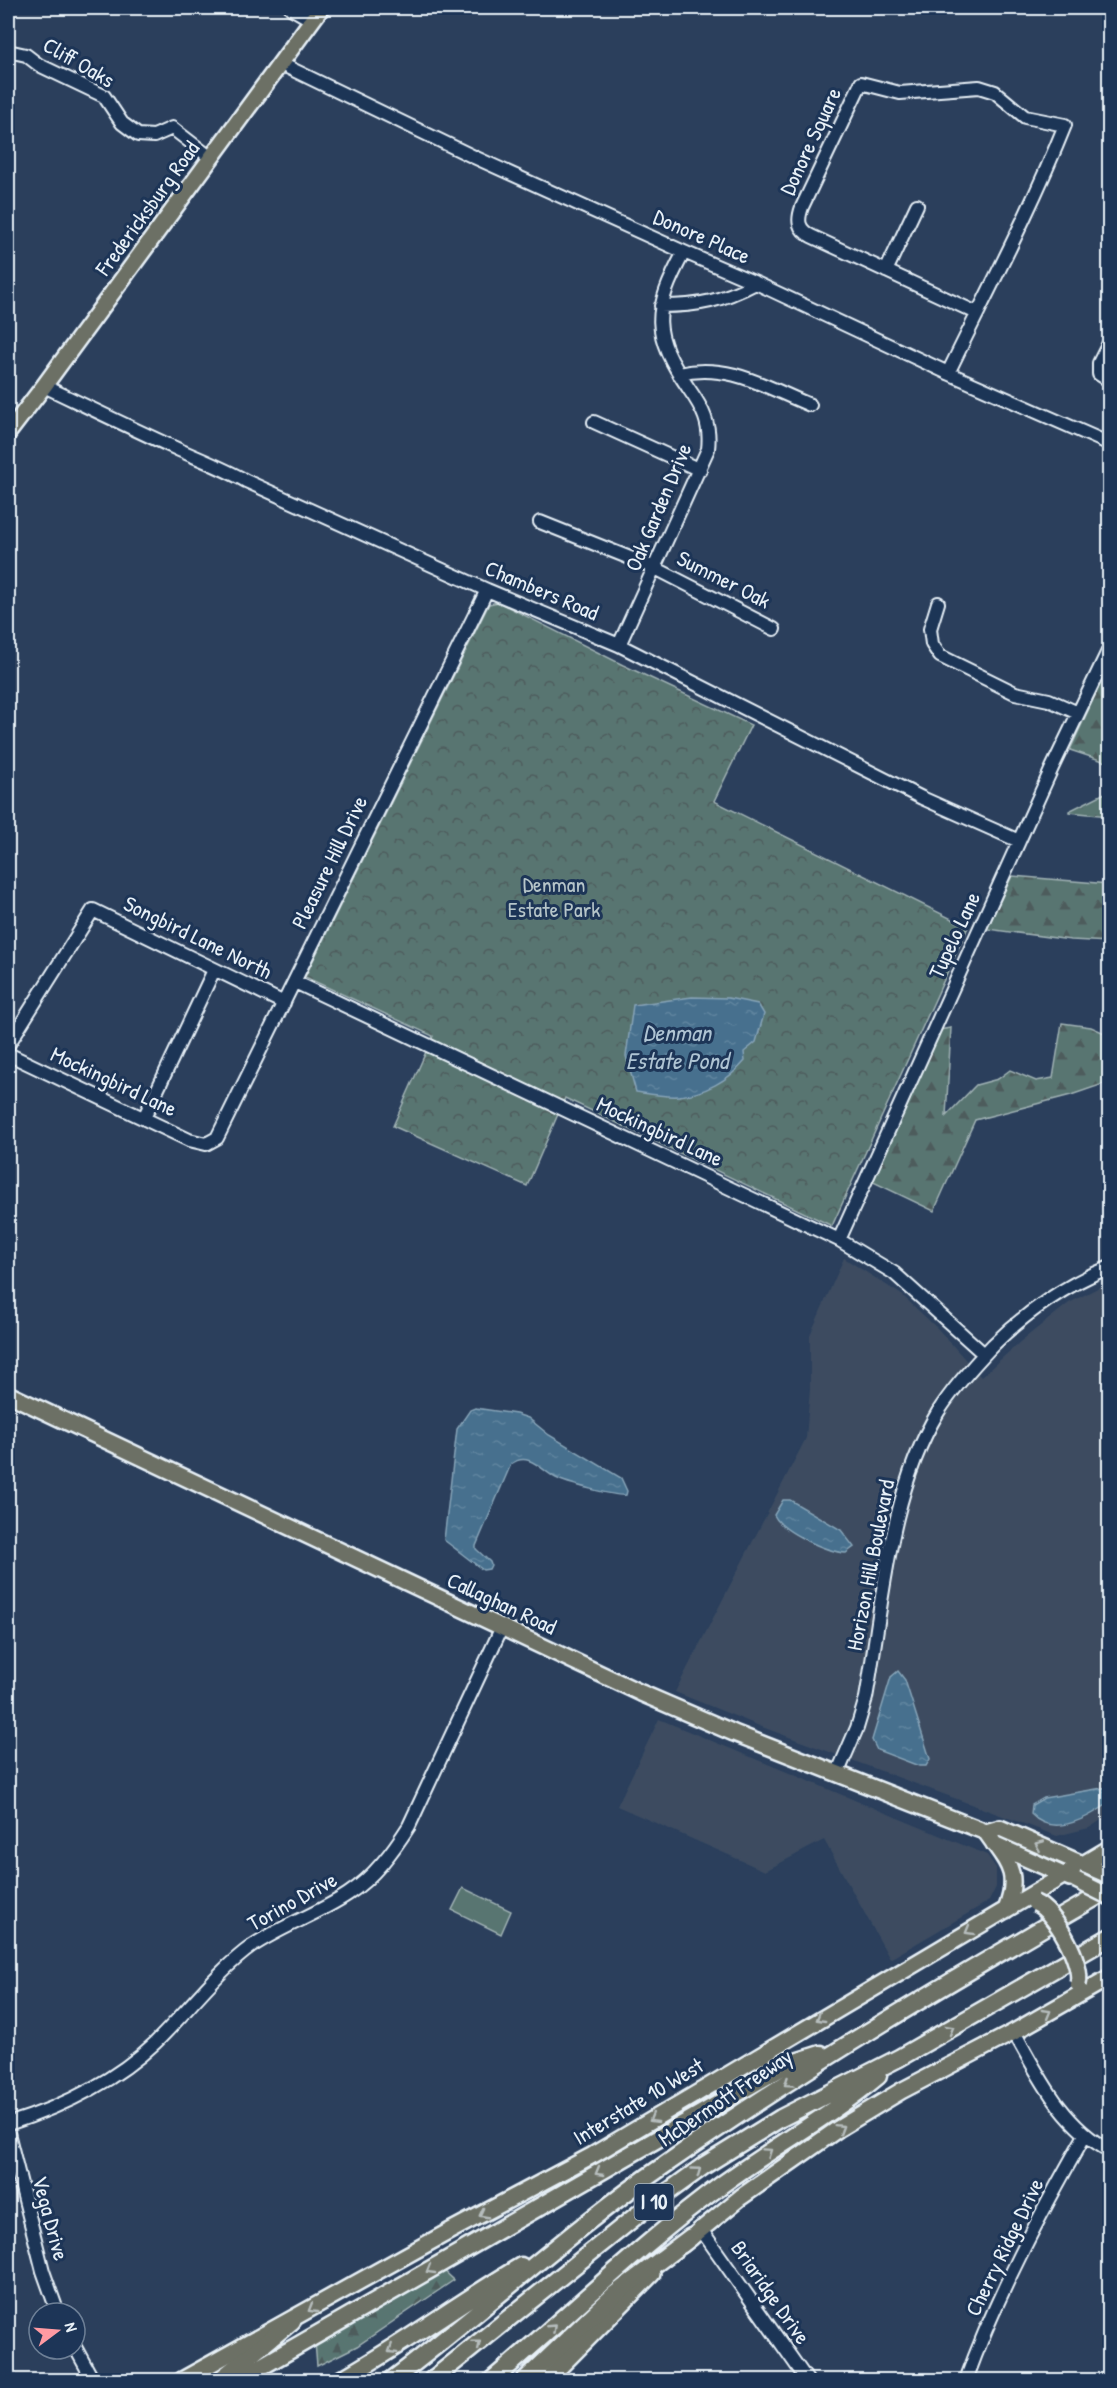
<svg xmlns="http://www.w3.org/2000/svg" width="1117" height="2388" font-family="'Patrick Hand',sans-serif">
	<defs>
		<pattern id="forest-firs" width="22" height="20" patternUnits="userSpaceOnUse" patternTransform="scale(1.5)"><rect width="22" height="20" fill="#587471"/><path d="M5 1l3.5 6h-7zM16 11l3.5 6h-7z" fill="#4e5c5c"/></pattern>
		<pattern id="park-crowns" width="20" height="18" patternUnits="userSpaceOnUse" patternTransform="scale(1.5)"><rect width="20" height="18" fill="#587471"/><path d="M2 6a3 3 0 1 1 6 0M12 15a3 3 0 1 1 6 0" fill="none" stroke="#4e5c5c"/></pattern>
		<pattern id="water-ripples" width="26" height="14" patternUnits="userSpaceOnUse" patternTransform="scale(1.5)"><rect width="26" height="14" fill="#46708e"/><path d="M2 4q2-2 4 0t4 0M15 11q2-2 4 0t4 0" fill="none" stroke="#61859f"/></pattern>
	</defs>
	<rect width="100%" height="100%" fill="#2b3f5c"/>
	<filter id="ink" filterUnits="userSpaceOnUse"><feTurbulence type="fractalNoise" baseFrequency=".0167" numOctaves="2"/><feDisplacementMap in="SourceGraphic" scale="12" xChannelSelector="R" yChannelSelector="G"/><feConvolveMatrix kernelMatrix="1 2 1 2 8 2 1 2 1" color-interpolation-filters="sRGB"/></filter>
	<g filter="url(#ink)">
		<path fill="#3c4c61" d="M844 1258 902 1295 938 1329 981 1377 1021 1341 1069 1303 1109 1282V1815L1089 1828 1057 1836 762 1727 675 1692 806 1438 810 1389V1335Z
			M659 1719 987 1855 996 1868V1887L989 1901 890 1959 824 1840 765 1871 617 1806Z"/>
		<path fill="url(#forest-firs)" stroke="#a0b2b4" stroke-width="1.5" d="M1109 665V763L1070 750Z
			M1109 791V816L1069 812V811Z
			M1012 876 1109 884V942L1071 940 987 929Z
			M1062 1023 1091 1027 1109 1035V1082L1071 1095 975 1120 934 1211 869 1180 939 1030 951 1028 946 1116 976 1085 998 1079 1010 1070 1036 1081 1053 1078Z
			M440 2267 454 2280 357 2346 317 2366 315 2342Z"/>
		<path fill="url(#park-crowns)" stroke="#a0b2b4" stroke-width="1.5" d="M498 602 623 665 751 725 714 801 968 927 832 1226 565 1098 527 1186 393 1126 433 1036 305 977 489 604Z"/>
		<path fill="#587471" stroke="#a0b2b4" stroke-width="1.5" d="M463 1888 511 1911 501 1934 452 1910Z"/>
		<path fill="url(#water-ripples)" stroke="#87a4b8" stroke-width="1.5" d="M692 997 728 998 758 1004 764 1014 756 1042 744 1052 745 1061C729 1080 704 1094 679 1096 665 1097 649 1094 636 1092L626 1056 633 1005Z
			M475 1408 516 1414 528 1418 549 1435 621 1478 627 1491 626 1495C617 1497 565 1483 556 1478 541 1470 529 1451 511 1464L476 1546V1549L490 1562 491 1565 489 1569 483 1570 444 1540 457 1429 470 1410Z
			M783 1500H790L841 1530 854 1547 846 1553C827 1552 782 1532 774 1515Z
			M898 1671 905 1680 930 1759 926 1766H919L877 1750 872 1740 891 1677Z
			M1109 1787V1803C1088 1818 1053 1838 1031 1814L1032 1805 1044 1798Z"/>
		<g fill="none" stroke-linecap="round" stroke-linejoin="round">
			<g stroke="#e8f1f8" stroke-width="16">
				<path id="minor" d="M291 8 312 20
					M8 51 26 55 39 65 104 96 122 123 138 135 154 136 172 128 211 158
					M279 63 474 157 684 252 756 283 948 373 1110 444
					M886 271 917 205
					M661 306C700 306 721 301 756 283
					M1110 341 1099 363V374L1110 381
					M948 373C988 291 1031 210 1065 125L1025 117 995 92 979 87 900 93 861 83 802 207C797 221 798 229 811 236L977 313
					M679 374C727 362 766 387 810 405
					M44 386C88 407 131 428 175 448 199 459 223 468 246 481L487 590 619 645 922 798 1019 841
					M594 422 700 470
					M540 522 655 568 774 629
					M938 603 930 629 932 644 940 656 1015 693 1049 700 1078 713
					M619 645 708 449C711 424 703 409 689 389 651 333 652 312 684 252
					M295 982 839 1240 894 1273 984 1354
					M8 1045 93 910 284 1003
					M8 1054 189 1140 206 1144 217 1138 487 590
					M144 1118 214 970
					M839 1240 1052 768 1110 647
					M837 1774 857 1728 866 1698C883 1605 888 1495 938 1412 953 1388 973 1366 993 1345 1025 1313 1067 1284 1110 1267
					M1014 2032C1039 2076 1062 2126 1110 2151
					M8 2124C62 2107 113 2083 155 2043 185 2014 218 1970 252 1946 282 1926 318 1914 348 1894 374 1877 393 1851 409 1826L502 1627
					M8 2133 43 2271 58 2313
					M700 2228 807 2380
					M75 2347 93 2380
					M966 2380C997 2295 1040 2214 1085 2135"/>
			</g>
			<g stroke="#e8f1f8" stroke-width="20">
				<path id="major" d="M8 433 44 386 321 8
					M8 1394 641 1693 734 1733 986 1832C1007 1863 1021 1871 1006 1910
					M986 1832 1000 1828 1110 1876
					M994 1844 1070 1878
					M682 2245 741 2197 838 2129 901 2091 1014 2032 1110 1977
					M182 2380 450 2231 593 2155 1110 1848
					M547 2380 652 2274"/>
			</g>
			<g stroke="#e8f1f8" stroke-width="21">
				<path id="highway" d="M220 2380 292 2321
					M238 2380 786 2065 821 2054
					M340 2380C402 2345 459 2303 521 2266
					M392 2380C485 2310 570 2230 666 2164 809 2064 959 1976 1110 1889
					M432 2380 646 2208 705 2165 781 2118 899 2058 1110 1937
					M492 2380C569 2315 642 2243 724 2183 775 2146 830 2116 878 2076
					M525 2380 614 2295 691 2237"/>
			</g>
			<use href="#minor" stroke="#1d3557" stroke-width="12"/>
			<use href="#major" stroke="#6c7065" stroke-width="15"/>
			<use href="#highway" stroke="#6c7065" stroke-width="16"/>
			<g stroke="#e8f1f8" stroke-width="20" stroke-linecap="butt">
				<path id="major-bridge" d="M1076 1880 1110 1897
					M1035 1903C1054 1910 1084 1964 1078 1984"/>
			</g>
			<use href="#major-bridge" stroke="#6c7065" stroke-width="15"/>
		</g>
		<defs><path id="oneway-chevron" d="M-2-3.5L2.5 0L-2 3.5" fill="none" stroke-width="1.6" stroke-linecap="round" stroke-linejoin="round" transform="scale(1.5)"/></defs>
		<g stroke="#b6bdbd">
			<use href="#oneway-chevron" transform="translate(1039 1845) rotate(-157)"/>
			<use href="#oneway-chevron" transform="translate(969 1931) rotate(150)"/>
			<use href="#oneway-chevron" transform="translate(1047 2013) rotate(-30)"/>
			<use href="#oneway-chevron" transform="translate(820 2018) rotate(149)"/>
			<use href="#oneway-chevron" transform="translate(950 2029) rotate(-30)"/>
			<use href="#oneway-chevron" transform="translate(788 2083) rotate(146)"/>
			<use href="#oneway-chevron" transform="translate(653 2119) rotate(149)"/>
			<use href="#oneway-chevron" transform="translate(840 2128) rotate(-32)"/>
			<use href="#oneway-chevron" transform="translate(768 2152) rotate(-35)"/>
			<use href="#oneway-chevron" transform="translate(697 2171) rotate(-36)"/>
			<use href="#oneway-chevron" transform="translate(599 2172) rotate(150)"/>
			<use href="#oneway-chevron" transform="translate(483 2214) rotate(152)"/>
			<use href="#oneway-chevron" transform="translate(430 2270) rotate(150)"/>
			<use href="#oneway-chevron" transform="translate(312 2309) rotate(149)"/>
			<use href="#oneway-chevron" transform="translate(552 2328) rotate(-43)"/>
			<use href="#oneway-chevron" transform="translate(477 2344) rotate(-39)"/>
			<use href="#oneway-chevron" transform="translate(392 2350) rotate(148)"/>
		</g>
	</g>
	<g text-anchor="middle" stroke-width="6" stroke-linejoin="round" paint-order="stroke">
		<rect fill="#1d3557" stroke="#abb9c8" stroke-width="1.5" x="634.5" y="2184" width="39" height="36" rx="4.5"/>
		<g font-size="21" font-weight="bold" fill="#e8f1f8">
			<text x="654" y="2209">I 10</text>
		</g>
		<g font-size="22" fill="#e8f1f8" stroke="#1d3557">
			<text transform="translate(79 62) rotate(30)" y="8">Cliff Oaks</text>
			<text transform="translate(810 141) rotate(-65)" y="8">Donore Square</text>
			<text transform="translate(147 208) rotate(-54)" y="8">Fredericksburg Road</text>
			<text transform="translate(702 236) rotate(24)" y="8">Donore Place</text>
			<text transform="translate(658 507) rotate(-67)" y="8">Oak Garden Drive</text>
			<text transform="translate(724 579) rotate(27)" y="8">Summer Oak</text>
			<text transform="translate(542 590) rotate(23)" y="8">Chambers Road</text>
			<text transform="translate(329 862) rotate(-64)" y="8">Pleasure Hill Drive</text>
			<text transform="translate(954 935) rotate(-65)" y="8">Tupelo Lane</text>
			<text transform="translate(198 937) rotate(26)" y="8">Songbird Lane North</text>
			<text transform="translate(114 1081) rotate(25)" y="8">Mockingbird Lane</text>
			<text transform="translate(660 1131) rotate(25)" y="8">Mockingbird Lane</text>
			<text transform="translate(870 1565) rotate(-79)" y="8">Horizon Hill Boulevard</text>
			<text transform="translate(502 1603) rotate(25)" y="8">Callaghan Road</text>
			<text transform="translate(292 1901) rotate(-29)" y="8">Torino Drive</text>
			<text transform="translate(725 2097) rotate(-34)" y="8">McDermott Freeway</text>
			<text transform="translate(638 2101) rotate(-31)" y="8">Interstate 10 West</text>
			<text transform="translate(51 2218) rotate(75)" y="8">Vega Drive</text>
			<text transform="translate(1004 2247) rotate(-64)" y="8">Cherry Ridge Drive</text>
			<text transform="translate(771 2292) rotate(55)" y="8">Briaridge Drive</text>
		</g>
		<g font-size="22" fill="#b6c5c9" stroke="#1d3557">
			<text x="554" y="892">Denman<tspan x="554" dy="25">Estate Park</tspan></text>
		</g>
		<g font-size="24" font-style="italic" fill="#afc4d3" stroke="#1d3557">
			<text x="677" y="1041">Denman<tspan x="677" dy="28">Estate Pond</tspan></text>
		</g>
	</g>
	<rect width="1117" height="2388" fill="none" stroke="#1d3557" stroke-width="30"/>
	<rect x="15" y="15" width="1087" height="2358" fill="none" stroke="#e8f1f8" stroke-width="2" filter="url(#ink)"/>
	<g transform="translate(57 2331) rotate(74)"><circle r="28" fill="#1d3557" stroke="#6e8097" stroke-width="1.5"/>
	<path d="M0-4.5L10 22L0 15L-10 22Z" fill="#ff9aa2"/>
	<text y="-9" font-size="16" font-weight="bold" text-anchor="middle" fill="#e8f1f8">N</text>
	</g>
</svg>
